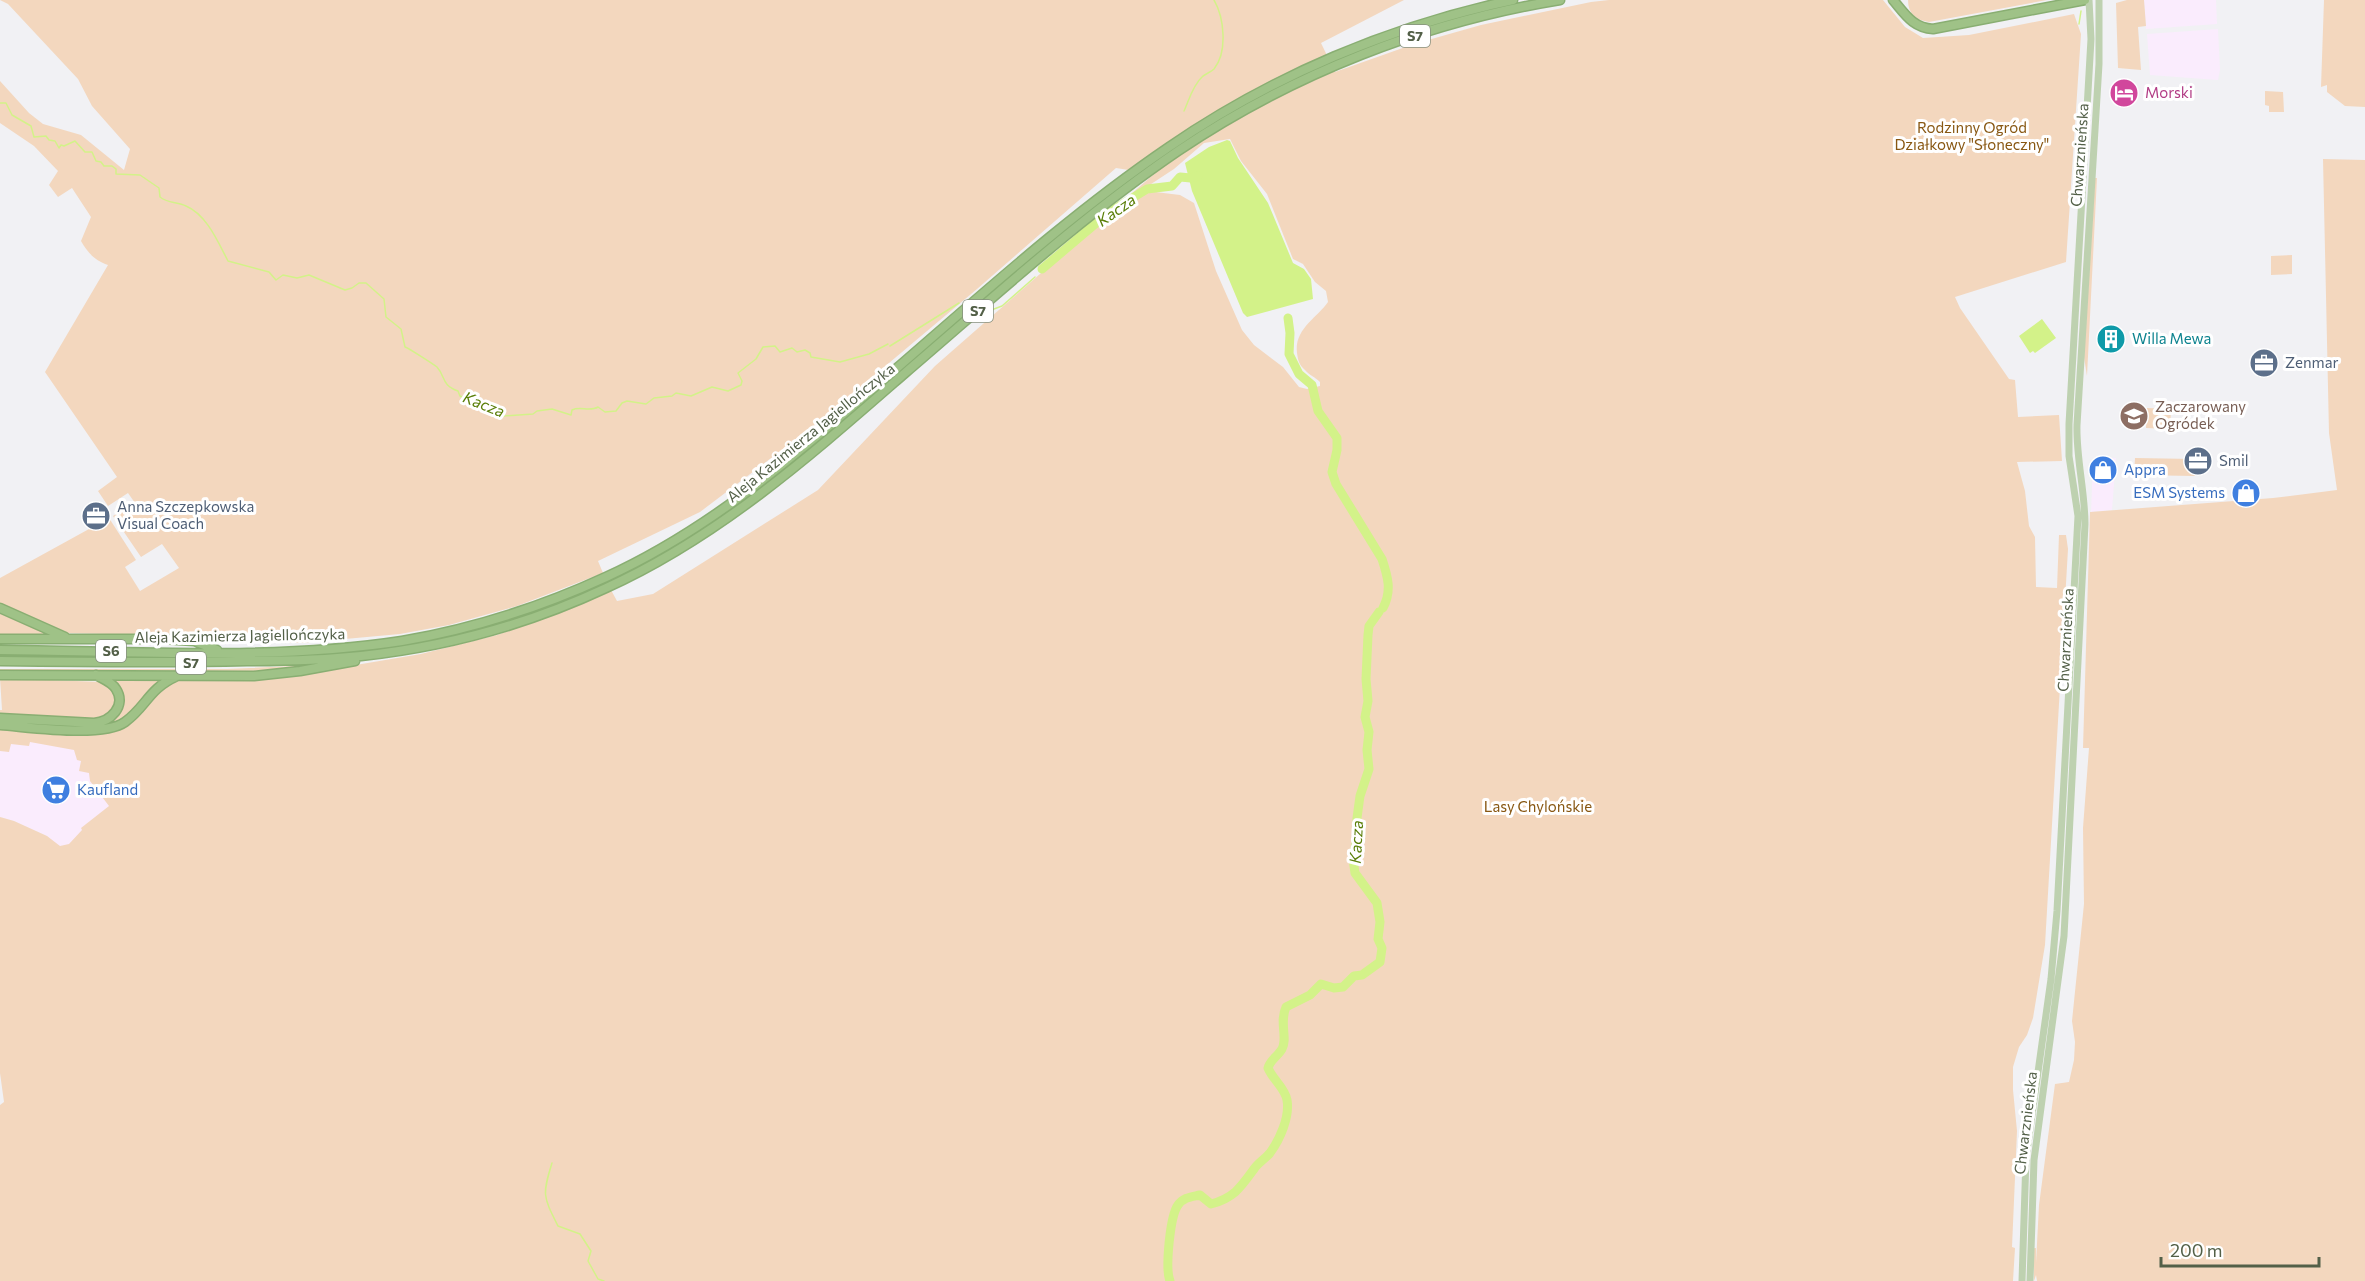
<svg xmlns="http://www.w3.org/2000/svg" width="2365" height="1281" font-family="Commissioner,sans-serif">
	<rect width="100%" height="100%" fill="#f1f1f4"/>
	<path fill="#faecfd" d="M2144 0H2216L2217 24 2146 29Z
		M2218 29 2220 70 2218 80 2150 75 2147 34Z
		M2103 457 2116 458 2112 510 2091 512 2093 461 2103 459Z
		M65 737 125 814 78 852 57 845 47 836 14 821 0 817V746L8 740Z"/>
	<path fill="#f3d7be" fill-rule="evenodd" d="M0 0H1404L1321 43 1335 72 1414 44 1481 25 1591 2 1609 0H1883L1905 27 1923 38 1969 35 2074 14 2081 34 2066 262 1955 297 1960 308 2009 379 2015 380 2018 417 2059 415 2062 461 2017 462 2025 491 2029 526 2035 537 2036 587 2057 588 2059 535H2066L2068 549 2045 945 2033 1018 2027 1035 2019 1047 2013 1067V1090L2017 1131 2012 1247 2015 1248 2013 1281H0V1105L4 1102 0 1073V817L14 821 47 836 60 846 69 844 82 830 81 828 109 806 90 781 89 773 79 771 81 761 77 760 74 750 30 742 29 746 11 744 9 752 0 751V727L111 731 173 681 332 669 421 654 497 635 571 608 611 590 617 601 653 594 818 490 935 366 1154 174 1116 168 977 289 820 421 700 512 598 561 603 573 517 606 449 625 400 634 301 643 238 642 145 635 68 633 54 630 0 604V578L109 518 136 560 125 567 140 591 179 568 162 544 141 557 113 516 135 503 128 493 108 506 98 491 117 477 45 372 108 265C94 260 88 253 81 241L91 217 72 188 58 197 49 185 58 171 34 146 0 123V81L29 113 43 124 81 135 124 170 130 149 92 106 78 79 8 4ZM1230 139 1241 161 1267 194 1293 259 1303 264 1315 282 1326 291 1328 302C1317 318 1294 329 1297 353 1298 360 1299 365 1305 370 1309 375 1315 377 1320 382V386L1307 389 1299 387 1283 367 1254 345 1242 330 1216 271 1194 203 1180 195 1147 191 1145 188 1174 169 1204 143Z
		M1908 0H2047L1929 22C1916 20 1908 14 1908 0Z
		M2127 0H2144L2146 26 2138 27 2141 70 2118 68 2116 3Z
		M2324 0H2365V107L2345 106 2327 92V85L2321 87Z
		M2265 91 2283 92 2284 112H2269V106L2265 105Z
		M2323 159 2365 160V1281H2037L2036 1275 2034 1281V1248H2036V1263L2039 1205 2055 1084 2069 1082 2074 1060 2075 1042 2072 1021 2084 904 2083 828 2089 748H2083L2090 512 2273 498 2337 490 2329 433Z
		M2095 178H2097L2087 376 2084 357Z
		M2292 255V274L2271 275V256Z
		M2147 408 2171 409 2170 429 2146 428Z
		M2135 458 2194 459 2195 476 2134 475Z
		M607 581 608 584C552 607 496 629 436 641 352 658 267 658 182 658 121 658 61 657 0 657V654C64 655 127 655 191 656 247 656 303 657 359 651 445 641 528 617 607 581Z
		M0 611 53 635 0 636Z
		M318 665 255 672H0V669H227Z
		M166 677 121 721 95 728 0 723 102 725 115 718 120 711 109 679Z
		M0 678 101 682C112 687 123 702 111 714 108 716 101 718 97 720L0 715V710H2Z"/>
	<path fill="#d3f289" d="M1227 140 1230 141 1238 158 1268 203 1293 263 1304 269 1311 279 1313 299 1247 317 1243 313 1192 191 1185 163 1209 147Z
		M2042 319 2056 338 2035 353 2033 351 2030 353 2019 336Z"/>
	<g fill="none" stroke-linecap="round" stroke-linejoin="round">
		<path stroke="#d3f289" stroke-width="1.5" d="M2079 24 2081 11
			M0 103H6L12 115 31 126 34 137 46 136 49 140 55 141 59 148 61 145 64 146 75 141 85 152H92L96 161 101 162 104 166H112L116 169V174L140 175 159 188 160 197C167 203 177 202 186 206 207 215 218 242 228 261L269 272 276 280 283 275 297 278 309 275 345 290 352 288 359 283H366L384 299 386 317 401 329 405 347C410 349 433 364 437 367 446 377 441 385 458 391L460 396 504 416 533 414 537 411 552 409 571 415 572 410C580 406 590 412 598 407L605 412 616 411 622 403 627 401 646 404 654 398 672 396 676 393 691 396 712 387 728 391 741 385 742 381 738 373 756 359 763 347 775 346 780 352 792 348 797 352 805 350 810 353 811 357 840 362 869 354 888 344
			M1184 111C1189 100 1193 85 1202 77 1205 74 1211 72 1214 69 1228 52 1224 17 1214 0
			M986 312 1002 306 1035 277
			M890 346 959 303
			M552 1163C542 1195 543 1196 558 1226L580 1234 591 1251 588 1261 598 1279 604 1281"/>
		<path stroke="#d3f289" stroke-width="9" d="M1042 269 1108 213 1147 189 1172 186 1180 177 1191 178 1198 176
			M1288 318 1290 333 1289 354 1299 374 1312 385 1318 411 1337 438V450L1332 472 1336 484 1382 559C1388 577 1392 591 1383 608
			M1170 1281C1165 1269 1170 1216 1178 1205 1184 1197 1191 1197 1200 1195L1211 1204C1234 1198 1241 1187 1254 1169 1258 1163 1265 1159 1270 1153 1280 1139 1290 1117 1287 1100 1285 1088 1273 1080 1268 1068 1270 1060 1278 1056 1282 1049 1288 1038 1279 1023 1286 1007L1310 995 1321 984 1334 988 1343 987 1354 976 1362 975 1380 962 1382 948 1378 939 1380 922 1377 903 1355 873 1353 859 1357 838V818L1360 796 1369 769 1367 750 1369 732 1365 717 1368 701 1366 679 1368 635 1369 626 1379 612"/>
		<g stroke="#89ae72" stroke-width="11">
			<path id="highway" d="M1893 0C1905 14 1913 28 1933 29L2085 0
				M0 608 65 637
				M0 639H162L194 641 217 650
				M0 650C131 651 272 661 402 641 472 629 541 607 606 577 716 527 806 446 897 368 985 292 1072 213 1169 147 1272 76 1391 26 1513 0
				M0 661C82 662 164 663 247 661 285 661 323 660 361 656 445 647 529 624 606 588 719 537 812 454 905 373 994 297 1081 217 1178 151 1292 74 1425 22 1560 0
				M0 675 254 676 300 671 355 661
				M0 718 94 723C110 722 127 706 116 689 112 682 103 679 96 675
				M0 725C29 727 103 738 125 722 147 706 148 689 177 676"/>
		</g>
		<path stroke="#bed1b0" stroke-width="7" d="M2022 1281 2026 1158 2051 979 2057 911 2078 516 2069 456V424L2091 39 2089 0
			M2030 1281 2034 1160 2064 936 2085 524C2085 491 2076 458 2077 425L2099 64V0"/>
		<use href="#highway" stroke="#9fc287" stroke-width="8"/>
	</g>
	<defs>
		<g id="hotel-disc" transform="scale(1.5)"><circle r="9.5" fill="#d1479c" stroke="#fff"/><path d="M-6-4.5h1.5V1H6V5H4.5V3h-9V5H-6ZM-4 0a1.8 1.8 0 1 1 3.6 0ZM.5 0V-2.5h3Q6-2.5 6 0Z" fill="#fff"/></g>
		<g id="building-disc" transform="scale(1.5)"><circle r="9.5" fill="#0f9aa8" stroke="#fff"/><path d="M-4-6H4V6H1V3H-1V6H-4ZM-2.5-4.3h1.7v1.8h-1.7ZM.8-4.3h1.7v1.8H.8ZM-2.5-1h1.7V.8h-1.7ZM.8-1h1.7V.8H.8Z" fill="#fff"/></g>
		<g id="office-disc" transform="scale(1.5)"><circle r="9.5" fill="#5c6f8a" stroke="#fff"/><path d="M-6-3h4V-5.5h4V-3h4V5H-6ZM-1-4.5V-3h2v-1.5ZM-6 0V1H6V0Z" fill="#fff"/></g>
		<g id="school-disc" transform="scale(1.5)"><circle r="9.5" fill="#8d6e63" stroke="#fff"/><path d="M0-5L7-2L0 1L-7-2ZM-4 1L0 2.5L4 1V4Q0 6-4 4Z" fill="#fff"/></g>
		<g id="shop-disc" transform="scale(1.5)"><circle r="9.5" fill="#3f7fe0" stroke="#fff"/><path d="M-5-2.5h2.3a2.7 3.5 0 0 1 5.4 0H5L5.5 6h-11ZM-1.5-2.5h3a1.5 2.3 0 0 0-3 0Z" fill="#fff"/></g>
		<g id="supermarket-disc" transform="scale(1.5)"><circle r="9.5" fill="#3f7fe0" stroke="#fff"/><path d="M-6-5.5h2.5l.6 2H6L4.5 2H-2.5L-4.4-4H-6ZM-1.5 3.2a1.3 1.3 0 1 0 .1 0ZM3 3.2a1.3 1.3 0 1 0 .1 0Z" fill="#fff"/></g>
	</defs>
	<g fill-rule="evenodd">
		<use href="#hotel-disc" x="2124" y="93"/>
		<use href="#building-disc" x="2111" y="339"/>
		<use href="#office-disc" x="2264" y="363"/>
		<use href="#school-disc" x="2134" y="416"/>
		<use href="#office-disc" x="2198" y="461"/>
		<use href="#shop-disc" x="2103" y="470"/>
		<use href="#shop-disc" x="2246" y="493"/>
		<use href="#office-disc" x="96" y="516"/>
		<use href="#supermarket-disc" x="56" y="790"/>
	</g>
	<g text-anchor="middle" stroke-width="6" stroke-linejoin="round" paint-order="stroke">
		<g fill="#fff" stroke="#87907f" stroke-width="1.5">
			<rect x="1400" y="25" width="30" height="22" rx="4.5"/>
			<rect x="963" y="300" width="30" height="22" rx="4.5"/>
			<rect x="96" y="640" width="30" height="22" rx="4.5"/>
			<rect x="176" y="652" width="30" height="22" rx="4.5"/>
		</g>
		<g font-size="14" font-weight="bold" fill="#536048">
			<text x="1415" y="41">S7</text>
			<text x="978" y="316">S7</text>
			<text x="111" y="656">S6</text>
			<text x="191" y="668">S7</text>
		</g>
		<g font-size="15" fill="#b23c85" stroke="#fff" text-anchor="start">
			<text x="2145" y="98">Morski</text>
		</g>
		<g font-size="15" fill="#885712" stroke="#fff">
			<text x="1972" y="133">Rodzinny Ogród<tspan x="1972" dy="17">Działkowy "Słoneczny"</tspan></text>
			<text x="1538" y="812">Lasy Chylońskie</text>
		</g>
		<g font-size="15" fill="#536048" stroke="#fff">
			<text transform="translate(2080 155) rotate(-86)" y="5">Chwarznieńska</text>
			<text transform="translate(811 433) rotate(-39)" y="5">Aleja Kazimierza Jagiellończyka</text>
			<text transform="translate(240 636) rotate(-1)" y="5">Aleja Kazimierza Jagiellończyka</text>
			<text transform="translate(2066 640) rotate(-87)" y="5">Chwarznieńska</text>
			<text transform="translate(2026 1123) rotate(-83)" y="5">Chwarznieńska</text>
		</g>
		<g font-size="15" fill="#0d838f" stroke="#fff" text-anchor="start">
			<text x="2132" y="344">Willa Mewa</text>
		</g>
		<g font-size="15" fill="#4e5e75" stroke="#fff" text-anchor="start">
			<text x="2285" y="368">Zenmar</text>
			<text x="2219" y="466">Smil</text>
			<text x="117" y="512">Anna Szczepkowska<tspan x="117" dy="17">Visual Coach</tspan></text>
		</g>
		<g font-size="15" fill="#785e54" stroke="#fff" text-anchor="start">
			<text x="2155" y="412">Zaczarowany<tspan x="2155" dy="17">Ogródek</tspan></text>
		</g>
		<g font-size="15" fill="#366cbe" stroke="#fff" text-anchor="start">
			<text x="2124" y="475">Appra</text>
			<text x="2225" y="498" text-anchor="end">ESM Systems</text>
			<text x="77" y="795">Kaufland</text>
		</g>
		<g font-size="16" font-style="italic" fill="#5a7e08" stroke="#fff">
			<text transform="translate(1116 210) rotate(-35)" y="6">Kacza</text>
			<text transform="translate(484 404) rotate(22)" y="6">Kacza</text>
			<text transform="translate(1356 842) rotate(-87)" y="6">Kacza</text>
		</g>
	</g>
	<path d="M2161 1257v9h158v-9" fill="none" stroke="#536048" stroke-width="3"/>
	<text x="2170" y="1257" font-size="18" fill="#536048" stroke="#ffffff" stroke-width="4.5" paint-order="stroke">200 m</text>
</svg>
